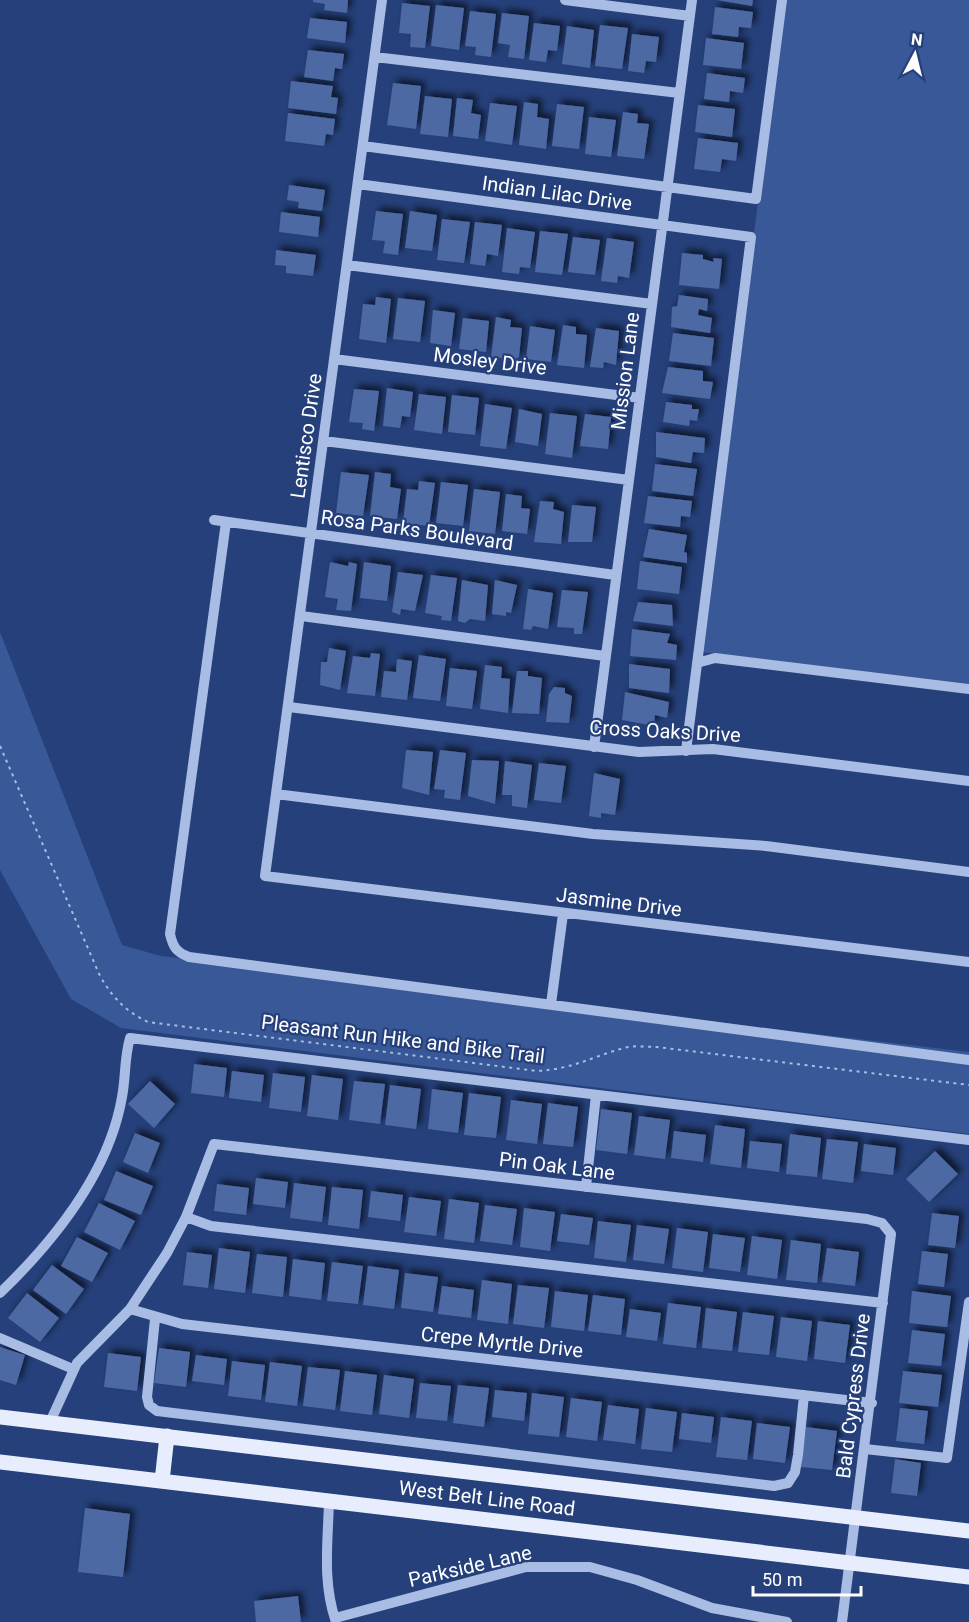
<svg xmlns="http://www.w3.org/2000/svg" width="969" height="1622" font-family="Roboto,sans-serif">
	<defs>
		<filter id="shadow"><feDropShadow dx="4.5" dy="-4.5" stdDeviation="3" flood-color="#0009"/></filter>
	</defs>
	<rect width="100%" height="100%" fill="#25407a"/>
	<path fill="#385898" d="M784 0H969V684L700 652Z
		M0 632 122 945 161 956 969 1052V1134L121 1028 71 999 0 870Z"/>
	<path fill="#4d69a3" filter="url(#shadow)" d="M313 0H348L347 13 324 10 325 4 313 2Z
		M717 0H753L752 6Z
		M402 3 430 6 425 48 410 47 411 34 399 33Z
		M436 5 464 8 459 50 431 46Z
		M715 7 753 12 751 28 739 27 738 37 712 34Z
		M470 11 496 14 491 57 475 55 476 47 465 46Z
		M502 13 529 16 524 59 508 57 510 45 498 43Z
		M310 18 347 22 345 43 307 38Z
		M534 23 560 26 557 51 548 50 546 62 529 60Z
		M600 25 628 28 622 69 595 66Z
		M567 26 594 30 590 68 562 64Z
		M632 34 659 37 656 62 646 61 644 73 628 71Z
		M706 38 744 43 741 69 703 65Z
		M308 50 344 54 342 69 335 68 333 81 304 77Z
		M707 73 745 78 743 93 730 91 729 102 704 99Z
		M291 81 333 86 331 97 338 98 336 114 288 108Z
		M393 83 421 86 416 129 387 125Z
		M425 96 452 99 448 137 420 134Z
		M457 98 473 100 471 113 481 115 478 139 453 136Z
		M524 102 538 104 537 117 549 119 546 149 519 145Z
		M490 103 517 106 512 145 485 141Z
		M557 104 584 107 579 149 552 146Z
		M698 105 735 109 732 137 695 132Z
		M623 112 638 114 637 123 649 124 644 159 617 156Z
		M288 113 335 119 333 135 326 134 324 146 285 141Z
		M589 117 616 120 611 157 585 154Z
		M698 138 738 143 736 161 722 159 720 172 694 169Z
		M289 185 325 190 322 211 298 208 299 202 287 200Z
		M376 211 403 214 398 255 383 253 385 241 372 240Z
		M410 211 437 215 432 251 405 248Z
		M281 212 320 217 318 237 279 232Z
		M442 219 470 222 464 263 437 260Z
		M475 222 502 225 498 256 487 254 485 266 470 264Z
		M507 228 535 232 530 268 520 267 519 274 502 272Z
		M540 231 568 234 562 275 535 272Z
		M573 237 600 240 595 275 568 272Z
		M607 238 634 242 629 278 618 276 617 283 601 281Z
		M276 250 316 255 313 276 286 273V266L275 265Z
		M682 253 703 255V259L714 262 713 258 722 259 719 289 679 285Z
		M679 295 708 299 707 311 699 309 698 315 712 318 710 333 671 327 672 307 677 306Z
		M376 297 391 299 386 343 359 339 363 304 375 305Z
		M398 298 425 301 420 342 393 339Z
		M433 310 455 313 451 346 430 343Z
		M496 317 511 320 510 327 522 328 519 357 513 360 491 357Z
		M463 318 489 321 486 352 459 349Z
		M563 325 576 327V334L587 335 584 368 557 365Z
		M530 326 555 330 551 362 526 359Z
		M596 328 619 331 616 365 604 362 603 368 590 367Z
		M673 333 714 338 711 366 669 361Z
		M668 367 703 371V381L713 382 710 399 662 393Z
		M387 388 413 392 410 417 402 416 400 428 383 426Z
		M354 389 379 391 374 431 362 429 363 423 349 422Z
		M419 394 446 397 442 434 414 430Z
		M452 395 479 398 475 435 448 432Z
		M666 402 692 405V409H699L697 421 690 420 689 426 663 422Z
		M485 404 512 408 506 449 480 446Z
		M519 409 542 414 538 446 515 442Z
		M550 413 577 416 572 458 545 454Z
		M585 414 611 417 608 449 580 446Z
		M656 432 705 438 704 453 693 452 691 463 656 457Z
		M655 464 697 469 693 496 652 491Z
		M341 472 369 475 363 516 336 513Z
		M375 472 391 474 390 487 401 489 397 519 370 516Z
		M419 481 435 483 429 526 403 523 407 489 418 490Z
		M441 482 468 485 463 526 436 523Z
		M474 489 500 492 495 534 469 531Z
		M506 494 522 496 521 508 530 509 527 534 502 531Z
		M648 496 692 501 690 517 681 516 680 527 644 523Z
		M540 501 554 502 553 509 564 512 561 544 534 542Z
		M572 505 596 507 592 542H568Z
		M649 529 687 535 684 552 687 553V563L643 557Z
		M640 561 682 567 679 594 637 589Z
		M330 562 348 566 349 562 357 564 351 611 336 610 338 599 325 597Z
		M364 562 391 566 387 601 360 598Z
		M398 572 423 575 415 611 401 609 400 615 392 612Z
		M431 575 457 578 451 621 441 620 442 616 425 613Z
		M462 580 488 585 485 621 470 619 465 623 458 621Z
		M495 580 517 585 511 613 506 612V616L492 614Z
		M528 589 553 593 548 629 533 626 531 630 523 629Z
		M562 590 588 592 582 634H574V628L557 627Z
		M638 602 672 605 673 626 633 621Z
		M632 629 670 634 667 643 677 645 676 660 630 656Z
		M329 648 346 651 340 690 320 685 321 662H327Z
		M371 653 380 654 375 696 347 693 353 656 370 658Z
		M419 655 446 659 440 701 413 698Z
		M397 659 412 661 407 700 381 697 384 671 396 672Z
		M629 664 670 669 669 693 629 688Z
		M485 665 502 667 501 678 510 679 508 713 480 709Z
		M450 668 477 671 472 709 446 706Z
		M517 671H528V676L542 678 539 714 512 713Z
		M554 687 565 688V693L572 696 569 723 546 722 549 694Z
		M625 692 669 702 667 718 655 715 654 726 622 720Z
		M406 750 433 752 429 795 402 788Z
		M440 750 466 753 460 800 444 798 445 790 434 789Z
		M472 760 499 761 495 804 468 796Z
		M505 761 532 765 527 808 512 806V795H502Z
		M539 763 566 766 561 803 534 800Z
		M594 773 620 779 615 815 601 813V818L589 816Z
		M194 1064 227 1068 224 1097 191 1093Z
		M232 1071 264 1075 261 1102 229 1098Z
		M273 1073 305 1077 301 1112 269 1108Z
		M312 1075 343 1079 338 1120 307 1116Z
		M150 1081 175 1104 154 1128 128 1104Z
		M354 1081 385 1084 380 1124 349 1120Z
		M390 1085 421 1089 416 1129 385 1125Z
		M432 1089 463 1093 458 1133 428 1129Z
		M469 1093 501 1097 496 1138 464 1135Z
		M511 1100 542 1104 537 1144 506 1140Z
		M548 1103 578 1107 573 1147 543 1144Z
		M601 1109 632 1113 627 1154 596 1150Z
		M639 1116 670 1120 665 1159 634 1155Z
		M715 1125 745 1129 741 1168 710 1164Z
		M674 1131 706 1135 703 1162 671 1158Z
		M135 1133 160 1143 148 1173 123 1162Z
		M790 1134 821 1138 817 1177 786 1174Z
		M827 1139 858 1142 853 1183 822 1179Z
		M750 1141 782 1144 779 1172 747 1168Z
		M864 1144 896 1148 893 1175 861 1171Z
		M935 1151 958 1174 929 1202 906 1179Z
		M116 1171 153 1186 141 1215 104 1200Z
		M256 1178 288 1182 285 1208 253 1204Z
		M294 1183 326 1187 322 1222 290 1218Z
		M217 1184 249 1188 246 1215 214 1211Z
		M332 1187 363 1190 359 1229 328 1225Z
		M371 1191 403 1195 400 1221 368 1217Z
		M409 1197 441 1201 436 1236 404 1232Z
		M449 1199 479 1203 474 1243 444 1239Z
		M99 1203 135 1221 120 1250 84 1232Z
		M485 1205 517 1209 512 1245 480 1241Z
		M524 1208 555 1212 550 1251 520 1247Z
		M932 1213 959 1216 955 1248 928 1245Z
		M561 1214 593 1218 589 1245 557 1241Z
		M598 1221 631 1225 626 1262 594 1258Z
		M637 1225 669 1229 664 1264 633 1260Z
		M677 1228 708 1232 703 1272 672 1268Z
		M713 1234 745 1238 740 1272 709 1268Z
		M752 1236 782 1240 777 1279 747 1275Z
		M77 1237 108 1253 92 1282 61 1266Z
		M791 1240 821 1244 817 1283 786 1280Z
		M219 1248 250 1252 245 1293 214 1289Z
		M827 1248 859 1252 855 1286 822 1282Z
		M922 1251 948 1254 944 1287 918 1284Z
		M187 1252 212 1255 208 1288 183 1285Z
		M257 1254 287 1257 283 1297 252 1293Z
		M293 1259 325 1263 321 1300 289 1296Z
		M332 1262 363 1266 358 1304 327 1301Z
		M52 1265 84 1289 66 1314 33 1290Z
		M368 1266 399 1270 394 1309 363 1305Z
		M405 1273 438 1277 433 1312 401 1308Z
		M482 1280 512 1284 508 1324 477 1320Z
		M518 1285 549 1288 544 1328 513 1324Z
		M442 1286 474 1290 471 1318 438 1314Z
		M555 1291 588 1295 584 1331 551 1327Z
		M912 1291 951 1296 947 1327 909 1323Z
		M27 1293 59 1318 40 1342 8 1318Z
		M593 1295 625 1299 621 1335 588 1331Z
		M668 1303 701 1307 696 1348 663 1344Z
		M706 1308 737 1312 732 1351 702 1348Z
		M630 1309 661 1313 657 1341 626 1337Z
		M743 1312 774 1316 769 1355 738 1352Z
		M781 1317 812 1321 807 1361 776 1357Z
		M818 1321 850 1325 845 1363 814 1359Z
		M912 1330 945 1334 941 1366 908 1363Z
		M0 1347 25 1355 16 1385 0 1380Z
		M159 1348 190 1352 186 1387 154 1383Z
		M108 1353 141 1357 137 1391 104 1387Z
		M196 1355 227 1359 224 1385 192 1381Z
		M232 1361 265 1365 261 1400 228 1396Z
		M270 1362 302 1366 297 1406 265 1402Z
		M308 1367 340 1370 335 1410 303 1406Z
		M345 1371 377 1375 372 1415 340 1411Z
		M903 1371 942 1375 938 1407 899 1403Z
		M384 1375 414 1379 409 1418 379 1414Z
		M420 1383 451 1386 447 1421 416 1418Z
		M458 1385 489 1388 484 1427 453 1423Z
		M495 1390 527 1393 524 1421 492 1417Z
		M532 1393 564 1397 559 1437 528 1434Z
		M571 1398 602 1402 597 1441 566 1437Z
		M608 1405 639 1409 635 1444 603 1440Z
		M646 1408 677 1412 672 1452 641 1449Z
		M900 1408 928 1411 924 1444 896 1441Z
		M682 1413 714 1417 711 1443 679 1439Z
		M721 1417 752 1421 747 1460 716 1457Z
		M757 1423 790 1427 785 1463 753 1459Z
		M806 1427 837 1431 832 1470 801 1467Z
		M895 1459 921 1463 917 1496 891 1493Z
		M85 1508 130 1514 123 1577 78 1572Z
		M298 1596 301 1622H256L254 1601Z"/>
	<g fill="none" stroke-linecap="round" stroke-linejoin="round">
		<path stroke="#a8bce4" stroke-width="2" stroke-dasharray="3 4.5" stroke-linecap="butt" d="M0 746 100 976C113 998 125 1011 148 1022L537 1071C573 1069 591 1057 624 1048 634 1045 646 1047 657 1047L969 1085"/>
		<path stroke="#a8bce4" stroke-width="10" d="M382 0 265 876 969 962
			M565 0 690 16
			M375 57 679 93
			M363 146 756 199 782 0
			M358 184 751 237 686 751
			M347 265 652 304
			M334 359 640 398
			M324 441 629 480
			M214 520 615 575
			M226 522 170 934C173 947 176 952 189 957L969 1060
			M301 616 605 656
			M697 663 715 658 969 689
			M289 707 639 752 713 749 969 781
			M594 747 692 0
			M276 794 593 834 766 846 969 872
			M551 1004 563 914
			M586 1187 596 1095
			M186 1217 211 1226 883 1303
			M0 1293C54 1241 109 1173 122 1097 126 1076 124 1059 130 1038L969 1140
			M130 1309 182 1324 872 1403
			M155 1319 147 1397 149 1405 157 1411 774 1486 788 1483 795 1472 798 1455 804 1395
			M0 1338 73 1369
			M50 1422 77 1363 130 1309 167 1253 186 1217 214 1144 867 1219 882 1223 891 1234 842 1622
			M865 1449 947 1458 969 1302
			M329 1501C328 1542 322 1582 336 1622
			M335 1618 526 1567H590L637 1580 712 1608 787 1622"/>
		<path stroke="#e7edfc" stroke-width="15" d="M0 1417 969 1531
			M0 1462 969 1577
			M162 1481 167 1436"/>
	</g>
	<g text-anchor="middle" stroke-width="4.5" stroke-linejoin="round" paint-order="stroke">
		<g font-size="20" fill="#fff" stroke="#25407a">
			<text transform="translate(557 193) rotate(8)" y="7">Indian Lilac Drive</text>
			<text transform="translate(490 361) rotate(7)" y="7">Mosley Drive</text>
			<text transform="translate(625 371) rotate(-83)" y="7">Mission Lane</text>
			<text transform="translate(306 436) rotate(-82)" y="7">Lentisco Drive</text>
			<text transform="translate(417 530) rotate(8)" y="7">Rosa Parks Boulevard</text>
			<text transform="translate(665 731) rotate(3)" y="7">Cross Oaks Drive</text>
			<text transform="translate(619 902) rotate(7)" y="7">Jasmine Drive</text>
			<text transform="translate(403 1039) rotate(7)" y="7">Pleasant Run Hike and Bike Trail</text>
			<text transform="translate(557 1166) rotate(7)" y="7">Pin Oak Lane</text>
			<text transform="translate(502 1342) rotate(6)" y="7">Crepe Myrtle Drive</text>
			<text transform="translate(853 1396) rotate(-83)" y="7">Bald Cypress Drive</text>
			<text transform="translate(487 1498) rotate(7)" y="7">West Belt Line Road</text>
			<text transform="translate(470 1566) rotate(-13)" y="7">Parkside Lane</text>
		</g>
	</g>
	<g transform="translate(915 54) rotate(7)" stroke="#25407a" stroke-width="4.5" paint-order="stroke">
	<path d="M0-4.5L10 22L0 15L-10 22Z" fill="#ffffff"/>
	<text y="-9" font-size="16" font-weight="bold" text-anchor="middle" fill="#ffffff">N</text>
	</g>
	<path d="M753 1586v9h108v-9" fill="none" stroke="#ffffff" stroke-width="3"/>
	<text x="762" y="1586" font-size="18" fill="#ffffff" stroke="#25407a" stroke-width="4.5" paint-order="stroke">50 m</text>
</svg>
